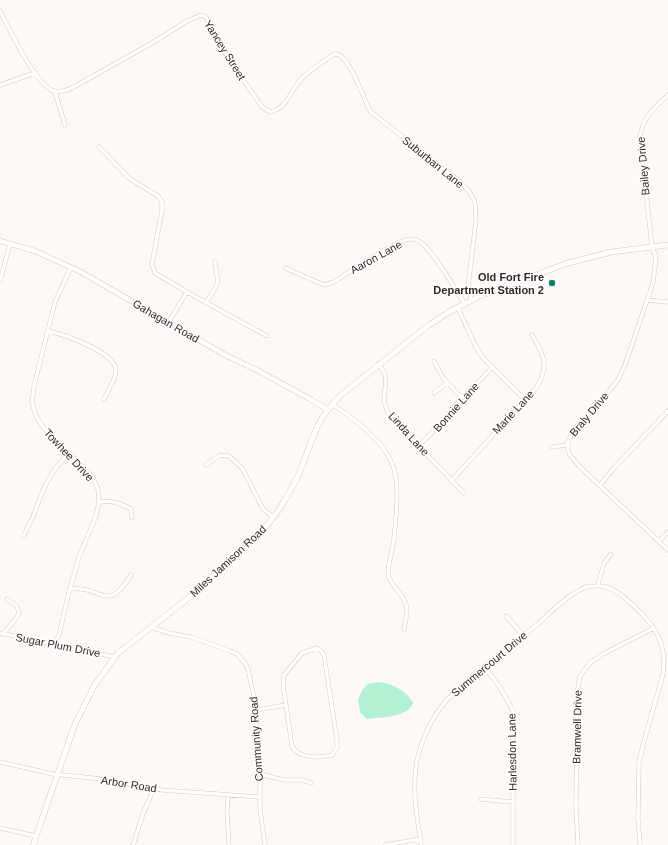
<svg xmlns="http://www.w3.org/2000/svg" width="668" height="845" font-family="Arial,sans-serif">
	<rect width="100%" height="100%" fill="#fef8f7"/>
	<path fill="#b2f1d4" d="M378 682C392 683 407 691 413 703 407 718 381 717 367 719L360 712 358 700 362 690 368 684Z"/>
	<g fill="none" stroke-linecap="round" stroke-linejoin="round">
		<g stroke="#dec6bd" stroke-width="4.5">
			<path id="minor" d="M0 11C9 28 36 86 54 91 60 93 66 90 72 88L152 43 187 21 201 15 206 17 228 58 262 107 270 112C288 108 290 91 301 79 311 69 323 62 334 54 337 54 340 55 342 57 353 68 362 93 368 107L371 112 459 181 469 191 475 202 476 220 468 287 471 300
				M0 85 35 73
				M55 92 65 125
				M668 95C654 108 642 118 640 138L652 247 656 257 653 283 625 365 618 380 593 410 575 428 568 441V450L570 455 580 467 668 550
				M99 147 130 179 158 196 162 202V210L152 264 155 273 187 292 267 336
				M285 268 324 285 334 282C347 273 399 238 411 239 413 239 418 240 420 242 433 250 455 289 465 304
				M0 281 10 244
				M647 300 668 302
				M206 303 218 283 215 262
				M458 308 476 347 483 358 525 400
				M168 323 187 292
				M48 331C63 334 115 352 116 370 116 379 108 391 104 399
				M434 361 443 378 462 398
				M378 364C390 377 385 383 384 398 384 406 388 413 393 420L464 493
				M434 393 447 383
				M332 404C353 418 385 441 393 466 400 484 396 519 394 538 393 549 389 560 388 571 388 586 406 594 407 609 407 615 405 623 404 630
				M418 446C436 431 447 415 462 398 472 387 483 379 492 367
				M552 447 567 445
				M206 465 220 455 229 456 242 468 263 509 273 517
				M452 480 536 388C550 367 544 354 532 335
				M600 485 614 468 668 411
				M99 502C112 500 120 503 131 509L132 518
				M24 536C26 529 30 523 33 517 43 489 48 474 69 453
				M659 541 668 532
				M598 585 604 563 611 554
				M70 589C102 585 107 615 131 575
				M506 616 523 635
				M151 627 169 633 191 637 230 651 237 654 245 663 248 669 256 707 257 750 260 778V809L265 845
				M0 633 115 657
				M3 634 14 621 19 614 17 606 7 599
				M54 644 59 635 68 596 79 557 96 516 99 502 98 489 92 476 43 427 36 416 32 403 34 386 55 302 71 267
				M484 667C496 681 506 694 513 712V845
				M256 710 286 705 283 684 284 675 302 653 317 648 321 651 324 655 337 740V748L332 755C320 758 298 759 292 746L286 705
				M0 762 53 774 93 778 162 790 259 797
				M260 774 284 780H302L311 783
				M228 795 227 812 229 845
				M481 799 513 802
				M0 828 36 836
				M133 845 143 814 154 788
				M385 845 421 839
				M421 845C421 838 419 831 418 824 414 797 412 769 422 743 429 724 440 705 456 691 481 667 510 646 538 624 551 612 564 598 580 590 584 587 590 586 594 586 614 584 627 600 640 612 658 630 667 648 663 674L643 745 639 763 638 818 640 845
				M578 845 576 808 577 693 580 676 590 663 603 654 654 628"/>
		</g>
		<g stroke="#dec6bd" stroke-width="5.5">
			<path id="tertiary" d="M0 241 35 251 81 272 227 356 255 369 310 399 328 410"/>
		</g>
		<g stroke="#dec6bd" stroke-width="6">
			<path id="secondary" d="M33 845 75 724 94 686 118 653 196 592C206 580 219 572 230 561 249 545 267 528 280 508 289 494 297 479 303 464 308 451 312 437 319 424 324 413 332 404 341 395L429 325 449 312 480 296 568 263 611 252 668 245"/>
		</g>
		<use href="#minor" stroke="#fff" stroke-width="3.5"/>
		<use href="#tertiary" stroke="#fff" stroke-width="4.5"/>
		<use href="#secondary" stroke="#fff" stroke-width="5"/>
	</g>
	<circle fill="#0f7f5c" stroke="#fff" stroke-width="1.5" cx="552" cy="283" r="4"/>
	<g text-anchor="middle" stroke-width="3" stroke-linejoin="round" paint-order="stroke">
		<g font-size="11" fill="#312825" stroke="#fff">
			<text transform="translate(225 50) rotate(58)" y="4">Yancey Street</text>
			<text transform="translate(433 162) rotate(39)" y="4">Suburban Lane</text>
			<text transform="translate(643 166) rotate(-95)" y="4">Bailey Drive</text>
			<text transform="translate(376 257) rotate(-29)" y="4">Aaron Lane</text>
			<text transform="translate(166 321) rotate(30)" y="4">Gahagan Road</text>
			<text transform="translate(456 407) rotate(-48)" y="4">Bonnie Lane</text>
			<text transform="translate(513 412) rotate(-47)" y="4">Marie Lane</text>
			<text transform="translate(589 414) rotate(-50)" y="4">Braly Drive</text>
			<text transform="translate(409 434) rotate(48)" y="4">Linda Lane</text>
			<text transform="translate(69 455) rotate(47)" y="4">Towhee Drive</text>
			<text transform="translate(228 561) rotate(-43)" y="4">Miles Jamison Road</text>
			<text transform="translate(58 645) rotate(11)" y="4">Sugar Plum Drive</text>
			<text transform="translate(489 664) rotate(-40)" y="4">Summercourt Drive</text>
			<text transform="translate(577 727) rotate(-89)" y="4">Bramwell Drive</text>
			<text transform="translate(256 739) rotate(-94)" y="4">Community Road</text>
			<text transform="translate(512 752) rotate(-91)" y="4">Harlesdon Lane</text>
			<text transform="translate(129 784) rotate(9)" y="4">Arbor Road</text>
		</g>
		<g font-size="11" font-weight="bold" fill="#312825" stroke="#fff" text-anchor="end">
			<text x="544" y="281">Old Fort Fire<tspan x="544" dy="13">Department Station 2</tspan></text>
		</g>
	</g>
</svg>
